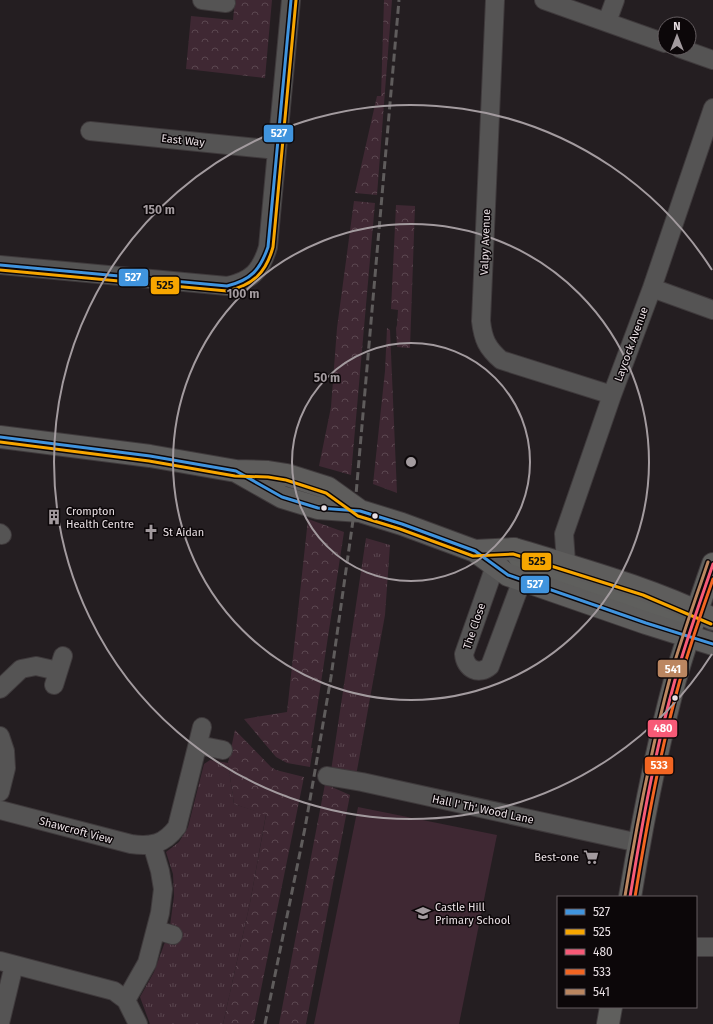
<svg xmlns="http://www.w3.org/2000/svg" width="713" height="1024" font-family="'Fira Sans',sans-serif">
	<defs>
		<pattern id="grass-tufts" width="24" height="20" patternUnits="userSpaceOnUse"><rect width="24" height="20" fill="#3f2833"/><path d="M3 7l-1-3M5 7V3M7 7l1-3M15 17l-1-3M17 17v-4M19 17l1-3" fill="none" stroke="#5b4750"/></pattern>
		<pattern id="forest-crowns" width="20" height="18" patternUnits="userSpaceOnUse"><rect width="20" height="18" fill="#3f2833"/><path d="M2 6a3 3 0 1 1 6 0M12 15a3 3 0 1 1 6 0" fill="none" stroke="#5b4750"/></pattern>
	</defs>
	<rect width="100%" height="100%" fill="#241e21"/>
	<path fill="url(#grass-tufts)" d="M366 538 390 545 385 615 356 776 331 771Z
		M210 760 228 763 234 804 266 814 250 903 223 1024H150L140 997 154 972 165 942 175 945 180 928 170 926 174 896 173 874 166 852 179 842 188 827 204 764Z"/>
	<path fill="url(#forest-crowns)" d="M235 0H272L265 78 186 69 191 16 233 20Z
		M384 0H392L377 195 355 193 377 96H381Z
		M354 201 375 203 351 475 319 466 331 407 337 328Z
		M396 205 415 206 410 348 397 347 396 328 397 325 398 310 391 309Z
		M387 328 390 330 397 493 373 484 385 371Z
		M308 519 344 532 311 748H313L310 767 287 763 276 757 244 719 287 712Z
		M235 730 271 767 276 770 304 777 254 1024H223L250 903 266 815 234 804 228 763Z
		M325 784 350 795 306 1024H279Z"/>
	<path fill="#3f2833" d="M358 807 497 835 459 1024H314Z"/>
	<g fill="none" stroke-linecap="round" stroke-linejoin="round">
		<g stroke="#3f3a3c" stroke-width="20">
			<path id="minor" d="M202 0 226 3
				M495 0 481 321C483 339 487 348 501 360L612 395
				M544 0 665 43
				M607 22 615 0
				M679 48 713 60
				M90 131 277 150
				M0 265 227 286C251 281 261 271 268 247L291 0
				M652 288 713 310
				M0 533 2 535
				M495 566 464 654C465 669 479 676 490 666L522 580
				M567 576 564 534 612 395 652 288 713 108
				M54 685 63 656
				M0 689 21 669 36 666 58 671
				M0 736 5 751 6 768 0 792
				M198 745 223 750
				M327 776 362 782 639 843
				M0 810 131 844C152 847 164 844 177 827L202 727
				M156 930 173 935
				M696 947H713
				M0 961 114 991 126 1000 138 1024
				M126 1000 147 963 160 913 163 889 160 871 152 844
				M0 1023 14 965"/>
		</g>
		<g stroke="#3f3a3c" stroke-width="24">
			<path id="primary" d="M514 549 525 565 568 581 678 618C686 622 688 627 688 636
				M630 897C642 824 656 751 675 680 686 641 700 602 713 564
				M608 1024 611 1007"/>
		</g>
		<g stroke="#3f3a3c" stroke-width="24">
			<path id="trunk" d="M0 437 150 456 236 471 268 472 287 475 328 488 360 511
				M236 471 282 497 318 508 360 511 402 524 475 551 508 575 646 623 713 644
				M475 551 514 549 528 553C590 572 654 590 713 619"/>
		</g>
		<use href="#minor" stroke="#555454" stroke-width="18"/>
		<use href="#primary" stroke="#5f5f5d" stroke-width="22"/>
		<use href="#trunk" stroke="#5e5d5c" stroke-width="22"/>
		<path stroke="#5f5c5c" stroke-width="3" stroke-dasharray="8 4" stroke-linecap="butt" d="M265 1024 305 828 316 765 331 677 355 506 399 0"/>
		<g stroke="#0c0709" stroke-width="6">
			<path id="bus-1" d="M0 265 227 286C251 280 260 270 268 247L291 0
				M0 437 150 456 236 471 282 497 318 508 360 511 402 524 475 551 508 575 646 623 713 644"/>
		</g>
		<g stroke="#0c0709" stroke-width="6">
			<path id="bus-2" d="M0 270 227 291C253 285 266 273 273 247L296 0
				M0 442 149 461 235 476 268 477 286 480 326 493 358 516 400 529 473 556 513 554 643 595 711 624"/>
		</g>
		<g stroke="#0c0709" stroke-width="6">
			<path id="bus-3" d="M630 897C642 824 655 751 675 680 686 641 700 602 713 564"/>
		</g>
		<g stroke="#0c0709" stroke-width="6">
			<path id="bus-4" d="M635 897C647 824 660 751 680 680 690 646 701 613 713 579"/>
		</g>
		<g stroke="#0c0709" stroke-width="6">
			<path id="bus-5" d="M625 896C637 823 651 750 670 678 681 639 695 601 708 562"/>
		</g>
		<use href="#bus-1" stroke="#4094de" stroke-width="3"/>
		<use href="#bus-2" stroke="#f7a600" stroke-width="3"/>
		<use href="#bus-3" stroke="#f75a77" stroke-width="3"/>
		<use href="#bus-4" stroke="#f26522" stroke-width="3"/>
		<use href="#bus-5" stroke="#bb8660" stroke-width="3"/>
	</g>
	<g fill="none" stroke="#a39b9f" stroke-width="2">
		<circle cx="411" cy="462" r="119"/>
		<circle cx="411" cy="462" r="238"/>
		<path d="M712 654A357 357 0 1 1 712 270"/>
	</g>
	<defs>
		<g id="building-bare" transform="scale(1.2)"><path d="M-4-6H4V6H1V3H-1V6H-4ZM-2.5-4.3h1.7v1.8h-1.7ZM.8-4.3h1.7v1.8H.8ZM-2.5-1h1.7V.8h-1.7ZM.8-1h1.7V.8H.8Z" fill="#a39b9f" stroke="#0c0709" stroke-width="2.5" paint-order="stroke"/></g>
		<g id="church-bare" transform="scale(1.2)"><path d="M-1.2-6h2.4v3.5h3.3v2.4h-3.3V6h-2.4V-.1h-3.3v-2.4h3.3Z" fill="#a39b9f" stroke="#0c0709" stroke-width="2.5" paint-order="stroke"/></g>
		<g id="supermarket-bare" transform="scale(1.2)"><path d="M-6-5.5h2.5l.6 2H6L4.5 2H-2.5L-4.4-4H-6ZM-1.5 3.2a1.3 1.3 0 1 0 .1 0ZM3 3.2a1.3 1.3 0 1 0 .1 0Z" fill="#a39b9f" stroke="#0c0709" stroke-width="2.5" paint-order="stroke"/></g>
		<g id="school-bare" transform="scale(1.2)"><path d="M0-5L7-2L0 1L-7-2ZM-4 1L0 2.5L4 1V4Q0 6-4 4Z" fill="#a39b9f" stroke="#0c0709" stroke-width="2.5" paint-order="stroke"/></g>
	</defs>
	<g fill-rule="evenodd">
		<use href="#building-bare" x="54" y="517"/>
		<use href="#church-bare" x="151" y="532"/>
		<use href="#supermarket-bare" x="591" y="857"/>
		<use href="#school-bare" x="423" y="913"/>
	</g>
	<g fill="#e8dfe3" stroke="#0c0709" stroke-width="1.5">
		<circle cx="324" cy="508" r="3.5"/>
		<circle cx="375" cy="516" r="3.5"/>
		<circle cx="675" cy="698" r="3.5"/>
	</g>
	<g text-anchor="middle" stroke-width="3" stroke-linejoin="round" paint-order="stroke">
		<g font-size="11" fill="#e8dfe3" stroke="#0c0709">
			<text transform="translate(183 140) rotate(6)" y="4">East Way</text>
			<text transform="translate(485 242) rotate(-88)" y="4">Valpy Avenue</text>
			<text transform="translate(631 344) rotate(-70)" y="4">Laycock Avenue</text>
			<text transform="translate(474 626) rotate(-71)" y="4">The Close</text>
			<text transform="translate(483 809) rotate(12)" y="4">Hall I' Th' Wood Lane</text>
			<text transform="translate(76 830) rotate(15)" y="4">Shawcroft View</text>
		</g>
		<g font-size="11" fill="#e8dfe3" stroke="#0c0709" text-anchor="start">
			<text x="66" y="515">Crompton<tspan x="66" dy="13">Health Centre</tspan></text>
			<text x="163" y="536">St Aidan</text>
			<text x="579" y="861" text-anchor="end">Best-one</text>
			<text x="435" y="911">Castle Hill<tspan x="435" dy="13">Primary School</tspan></text>
		</g>
	</g>
	<circle cx="411" cy="462" r="6" fill="#a39b9f" stroke="#0c0709" stroke-width="2"/>
	<g font-size="12" text-anchor="middle" font-weight="bold" fill="#a39b9f" stroke="#0c0709" stroke-width="3" stroke-linejoin="round" paint-order="stroke">
		<text x="159" y="214">150 m</text>
		<text x="243" y="298">100 m</text>
		<text x="327" y="382">50 m</text>
	</g>
	<g stroke="#0c0709" stroke-width="1.5">
		<rect x="263" y="124" width="31" height="19" rx="4" fill="#4094de"/>
		<rect x="118" y="268" width="31" height="19" rx="4" fill="#4094de"/>
		<rect x="150" y="276" width="30" height="19" rx="4" fill="#f7a600"/>
		<rect x="521" y="552" width="31" height="19" rx="4" fill="#f7a600"/>
		<rect x="520" y="575" width="30" height="19" rx="4" fill="#4094de"/>
		<rect x="657" y="659" width="31" height="19" rx="4" fill="#bb8660"/>
		<rect x="647" y="719" width="31" height="19" rx="4" fill="#f75a77"/>
		<rect x="644" y="756" width="30" height="19" rx="4" fill="#f26522"/>
	</g>
	<g font-size="11" text-anchor="middle" font-weight="bold" fill="#fff">
		<text x="279" y="137">527</text>
		<text x="133" y="281">527</text>
		<text x="535" y="588">527</text>
		<text x="673" y="673">541</text>
		<text x="663" y="732">480</text>
		<text x="659" y="769">533</text>
	</g>
	<g font-size="11" text-anchor="middle" font-weight="bold" fill="#111">
		<text x="165" y="289">525</text>
		<text x="537" y="565">525</text>
	</g>
	<rect x="557" y="896" width="140" height="112" fill="#0c0709" stroke="#645d60"/>
	<rect x="565" y="909" width="20" height="6" fill="#4094de" stroke="#645d60"/>
	<text x="593" y="916" font-size="12" fill="#e8dfe3">527</text>
	<rect x="565" y="929" width="20" height="6" fill="#f7a600" stroke="#645d60"/>
	<text x="593" y="936" font-size="12" fill="#e8dfe3">525</text>
	<rect x="565" y="949" width="20" height="6" fill="#f75a77" stroke="#645d60"/>
	<text x="593" y="956" font-size="12" fill="#e8dfe3">480</text>
	<rect x="565" y="969" width="20" height="6" fill="#f26522" stroke="#645d60"/>
	<text x="593" y="976" font-size="12" fill="#e8dfe3">533</text>
	<rect x="565" y="989" width="20" height="6" fill="#bb8660" stroke="#645d60"/>
	<text x="593" y="996" font-size="12" fill="#e8dfe3">541</text>
	<g transform="translate(677 36)"><circle r="19" fill="#0c0709" stroke="#645d60"/>
	<path d="M0-3L7 15L0 10L-7 15Z" fill="#a39b9f"/>
	<text y="-6" font-size="11" font-weight="bold" text-anchor="middle" fill="#e8dfe3">N</text>
	</g>
</svg>
